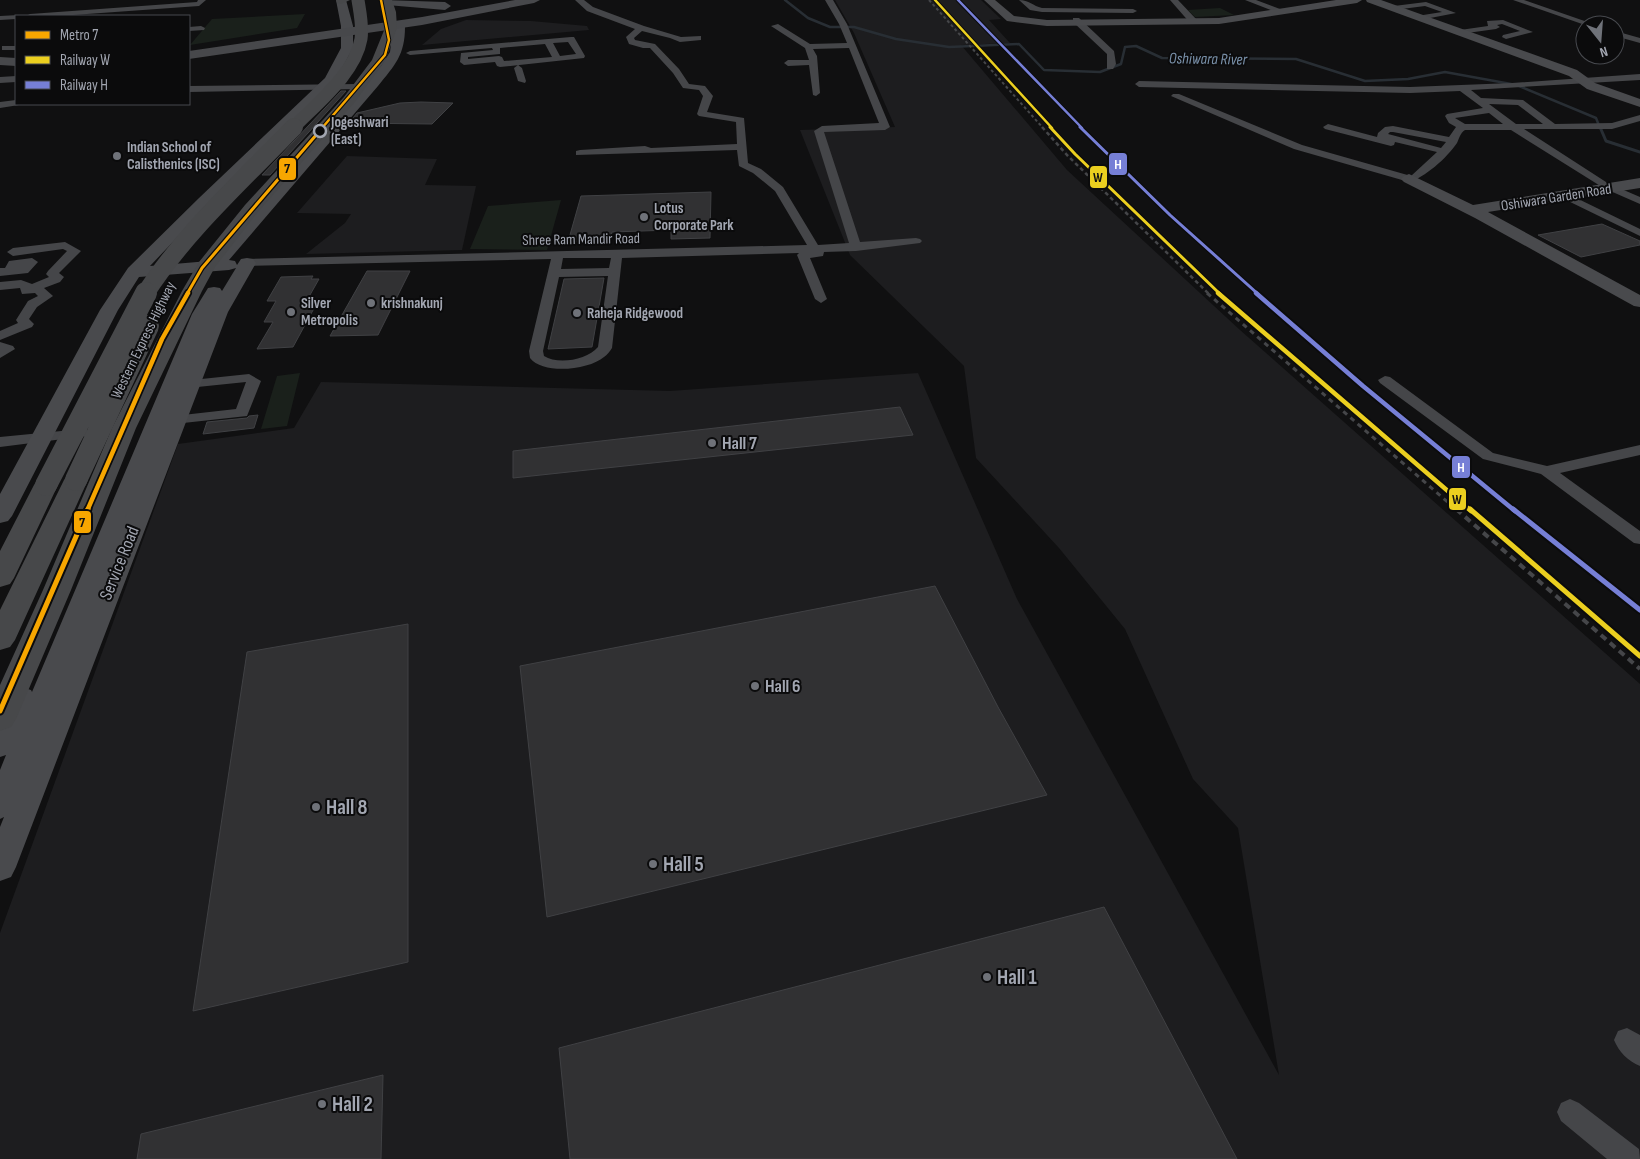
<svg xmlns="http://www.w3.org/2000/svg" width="1640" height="1159" font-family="'Sofia Sans Condensed',sans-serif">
	<rect width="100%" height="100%" fill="#101011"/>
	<path fill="#1d1d1f" d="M835 0H981L1001 19 989 20 1010 43 961 45 1067 170 1240 330 1640 684V1159H0V933L178 444 294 428 321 382 670 391 918 373 1017 599 1279 1075 1238 828 1193 779 1125 629 1059 548 976 458 964 366 850 255 800 130 895 127 854 33Z
		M466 20 531 21 587 26 589 30 422 45 441 29Z
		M347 156 437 159 425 185 476 186 462 250 306 254 345 223 351 214 297 213Z"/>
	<path fill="#1a201b" d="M1220 8 1234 15 1195 17 1188 10Z
		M305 14 297 28 190 45 212 19Z
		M561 200 547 250 470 249 488 206Z
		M300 373 287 426 261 429 277 376Z"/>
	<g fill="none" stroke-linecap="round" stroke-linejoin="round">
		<path stroke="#282e34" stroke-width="2.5" d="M785 0 808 18 830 27H854L896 39 949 47 1019 44 1044 70 1100 72 1121 64 1125 47 1136 46 1162 58 1296 59 1365 81 1408 79 1445 72 1511 84
			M1519 86 1596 118 1600 128"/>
		<path stroke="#282e34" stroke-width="3" d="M1600 127 1606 141 1640 152"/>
	</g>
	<path fill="#313133" stroke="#404144" d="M341 91H346L270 175H262Z
		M421 102 453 103 432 124 349 123 357 113 400 103Z
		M711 192 710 238 671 239V230L612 232 610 241 568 242 581 196Z
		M1602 224 1640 241V245L1581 257 1538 235Z
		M367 271H410L378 335 330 336Z
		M313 276 311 279H319L306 302 318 301 293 347 257 349 273 322H264L276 301H267L281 277Z
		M604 278 592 347 548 349 564 279Z
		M900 407 913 435 513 478V451Z
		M258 415 254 428 203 434 207 422 247 418 249 416Z
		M935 586 998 707 1047 795 547 917 520 666Z
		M408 624V962L193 1011 247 652Z
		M1104 907 1237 1159H570L559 1048Z
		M383 1075 381 1159H137L141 1134Z"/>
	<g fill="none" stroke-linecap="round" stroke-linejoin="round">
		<path fill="#454649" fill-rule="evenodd" d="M198 0H206L199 6 59 16H26L30 14 197 2Z
			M575 0H584L593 7 644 26 681 37 701 36V40L680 42 670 38 642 31 634 38 635 40 655 44 679 69 689 84 705 86 713 96 707 112 744 118 748 163 761 169 783 187 818 245 849 243 814 131 822 126 879 123 849 48 813 49 817 56 820 93 816 96 813 95 809 65 788 66 784 63 788 60H809L805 48 771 26 778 24 810 44 847 43 839 24 825 0H833L847 24 890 127 885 130 824 132 860 242 916 238 920 239 922 241 920 243 856 251 824 252 823 256 810 258 827 299 821 303 815 299 797 255 799 253 622 258 612 348C610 351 607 355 604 357 589 370 543 375 530 358L529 351 551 259 243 266 241 263 243 260 247 259 807 245 775 191 753 173 739 166 737 150 576 155V151L580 150 645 146 651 148 737 144 736 122 699 116 697 114 703 96 699 90 683 88 673 73 650 48H643L629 44 626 37 635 29 587 11ZM563 258H611L609 268 561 269ZM608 276 598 347C587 360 558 365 544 356L543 351 559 277Z
			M1019 0C1029 0 1033 6 1042 8L1133 9 1137 11 1133 13 1042 12 1030 10Z
			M1170 0H1178L1197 20V24H1191Z
			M1245 0H1256L1288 12 1281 14Z
			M1513 0H1524L1596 25H1585Z
			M1426 2 1456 13 1420 20 1416 18 1417 16 1442 12 1425 6 1394 10 1390 8 1394 6Z
			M19 15 16 16V19L0 20V16Z
			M1073 18H1079L1114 51 1116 64 1113 69H1107V54L1073 22Z
			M1503 20 1533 32 1506 39 1502 37 1503 35 1520 31 1502 24 1497 25 1500 27 1496 29 1460 34 1456 32 1460 30 1488 26 1487 21Z
			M201 26 205 28 204 30 189 31V27Z
			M1615 31 1640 38V43L1615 36Z
			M571 37H574L585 56 584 58 500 67 497 66 495 62 464 65 460 62 461 53 493 50 492 48 410 55 406 53 410 51ZM568 42 576 54 560 56 553 43ZM545 44 552 57 504 61 502 57 499 56 468 59V57L500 54V48Z
			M2 46H16V50H2Z
			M518 65 522 68 526 81 525 83 518 81 514 68Z
			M1640 74V80L1471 90 1481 98 1523 100 1555 124 1612 123 1640 115V121L1612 129H1524L1606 182 1607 184 1602 187 1511 130H1465C1460 133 1459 139 1457 143 1447 158 1424 178 1409 182L1294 149 1171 96 1173 94H1179L1302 145 1411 176 1437 152 1395 142 1394 145 1391 146 1325 129 1323 127 1328 124 1377 137 1378 133 1385 127 1393 126 1449 137 1456 127 1449 123 1445 116 1447 114 1483 108 1460 91 1410 93 1139 87 1135 84 1139 81 1410 87 1512 83ZM1489 104 1518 105 1543 124H1516ZM1489 113 1503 124H1465L1455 118ZM1390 132H1393L1446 142 1441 148 1388 134Z
			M16 76V82L0 83V77Z
			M358 84 361 85V89L189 92V86Z
			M16 100V104L19 105 0 108V102Z
			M1612 185 1640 197V204L1608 190 1607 188 1608 186Z
			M1566 193 1640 229V236L1562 198 1561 196 1562 194Z
			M65 242 81 251 59 273 64 277 60 282 44 288 53 296 37 307 29 319 34 324 32 327 0 340V331L18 323 16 320 28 301 38 296 35 293 22 294 20 288 0 290V282L21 280 32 284 49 277 46 274 48 271 67 251 63 249 13 256 7 252 13 248Z
			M32 258 38 262 28 273 0 276V268H5L9 261Z
			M0 342 13 346 15 349 0 358Z
			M249 374 261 381 247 416 165 425 160 424 158 421 160 418 165 417 236 409 246 382 178 389 173 388 171 385 173 382Z
			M1385 376 1390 377 1493 453 1547 466 1640 445V455L1560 473 1640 531V544L1634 543 1541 474 1483 459 1380 383 1378 380Z
			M82 429 87 430 89 433 87 436 0 447V437Z
			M1627 1028 1640 1035V1066C1628 1061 1619 1052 1614 1040L1618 1031Z
			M1570 1099 1579 1103 1639 1149 1640 1159H1607L1561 1121 1557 1112 1561 1103Z"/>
		<path fill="#494a4d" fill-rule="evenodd" d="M336 0H346L353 26V48L334 83 209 204 150 266 209 261 381 66 390 52 393 27 399 24 405 27C405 55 395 65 378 86L229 260 235 261 237 265 241 259 247 258 253 259 256 263 228 312 16 867 11 877 0 881V827L4 817 0 819V770L6 755 0 757V713L11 690 21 687 31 690 32 692 192 314 208 288 214 287 220 288 222 291 236 268 229 270 139 277 118 310 12 516 8 521 0 523V494L100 310 128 268 199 198 325 78 341 48V26Z
			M984 0H995L1014 16 1047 20 1219 18 1336 0H1362L1357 3 1219 24 1047 26 1007 21Z
			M1366 0H1381L1577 70 1595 83 1640 99V107L1587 89 1569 76 1367 2Z
			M1409 174 1473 205 1640 178V188L1488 212 1640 295V307L1634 306 1475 218 1404 182 1401 179 1404 176Z"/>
		<path fill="#47484b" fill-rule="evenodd" d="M383 0 445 2 451 6 445 10 387 5 383 4 381 2Z
			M515 0H540L534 3 422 25 189 59V51L422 17Z
			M0 57 16 58V66L0 65Z"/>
		<path fill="#47484a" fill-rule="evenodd" d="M336 0H350L341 4 337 3Z
			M380 0H392L396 12 397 28 385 61 354 103 257 213 215 267 202 291 136 428 71 590 16 719 11 727 0 731V685L43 590 112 428 182 291 199 262 245 205 344 97 372 60 385 28 384 12Z
			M76 473 85 475 88 480 15 640 10 647 0 650V610L64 480 67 475Z
			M46 477 55 480 58 485 14 578 10 584 0 587V551L34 485 37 480Z"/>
		<path stroke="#454649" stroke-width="2" stroke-dasharray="3 2.5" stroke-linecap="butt" d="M929 0 1043 128"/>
		<path stroke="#454649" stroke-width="2.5" stroke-dasharray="4 3" stroke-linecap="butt" d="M1042 127 1067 155 1209 294"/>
		<path stroke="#454649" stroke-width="3" stroke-dasharray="5 4.5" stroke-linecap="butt" d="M1207 293 1458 511"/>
		<path stroke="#454649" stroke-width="4" stroke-dasharray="7 5" stroke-linecap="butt" d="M1456 509 1640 669"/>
		<path stroke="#47484a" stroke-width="13" d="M293 128C316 104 355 74 361 39 363 26 360 13 358 0"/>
		<path stroke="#47484a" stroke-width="18" d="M145 294C185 232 243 180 294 127"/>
		<path stroke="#47484a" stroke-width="22" d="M76 480 148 326
			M46 485 146 293"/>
		<g stroke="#0b0b0c" stroke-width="4.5">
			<path id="rail-1-far3" d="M935 0 1052 128"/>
		</g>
		<g stroke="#0b0b0c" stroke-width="5.5">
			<path id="rail-1-far2" d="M1050 127 1075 154 1220 294"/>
		</g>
		<g stroke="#0b0b0c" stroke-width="8">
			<path id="rail-1-far1" d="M1218 293 1471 511"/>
		</g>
		<g stroke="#0b0b0c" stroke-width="9">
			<path id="rail-1" d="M1470 509 1640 656"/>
		</g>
		<g stroke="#0b0b0c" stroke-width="4.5">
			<path id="rail-2-far3" d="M958 0 1082 128"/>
		</g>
		<g stroke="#0b0b0c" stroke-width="5.5">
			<path id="rail-2-far2" d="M1080 127 1170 215 1258 294"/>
		</g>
		<g stroke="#0b0b0c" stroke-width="8">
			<path id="rail-2-far1" d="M1256 293 1363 386 1515 511"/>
		</g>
		<g stroke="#0b0b0c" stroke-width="9">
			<path id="rail-2" d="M1513 509 1640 610"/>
		</g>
		<use href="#rail-1-far3" stroke="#ebcf1f" stroke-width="2.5"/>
		<use href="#rail-1-far2" stroke="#ebcf1f" stroke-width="3"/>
		<use href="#rail-1-far1" stroke="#ebcf1f" stroke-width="4.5"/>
		<use href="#rail-1" stroke="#ebcf1f" stroke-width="5"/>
		<use href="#rail-2-far3" stroke="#767fd6" stroke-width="2.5"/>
		<use href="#rail-2-far2" stroke="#767fd6" stroke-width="3"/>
		<use href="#rail-2-far1" stroke="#767fd6" stroke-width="4.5"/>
		<use href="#rail-2" stroke="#767fd6" stroke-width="5"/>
		<g stroke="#0b0b0c" stroke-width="4.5">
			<path id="metro-1-far3" d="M322 128 385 55 389 40 381 0"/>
		</g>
		<g stroke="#0b0b0c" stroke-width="5.5">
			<path id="metro-1-far2" d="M187 294 202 268 323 127"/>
		</g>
		<g stroke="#0b0b0c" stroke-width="8">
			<path id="metro-1-far1" d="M87 511 162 339 188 293"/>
		</g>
		<g stroke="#0b0b0c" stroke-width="9">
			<path id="metro-1" d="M0 711 88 509"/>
		</g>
		<use href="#metro-1-far3" stroke="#f7a600" stroke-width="2.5"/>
		<use href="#metro-1-far2" stroke="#f7a600" stroke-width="3"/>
		<use href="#metro-1-far1" stroke="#f7a600" stroke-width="4.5"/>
		<use href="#metro-1" stroke="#f7a600" stroke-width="5"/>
	</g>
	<circle fill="#0b0b0c" stroke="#a2a6b1" stroke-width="2.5" cx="320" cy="131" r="6"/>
	<g fill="#6f7279" stroke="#0b0b0c" stroke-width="2">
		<circle cx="117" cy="156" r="5"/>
		<circle cx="644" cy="217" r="5"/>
		<circle cx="371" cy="303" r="5"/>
		<circle cx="291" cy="312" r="5"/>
		<circle cx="577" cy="313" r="5"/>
		<circle cx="712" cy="443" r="5"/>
		<circle cx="755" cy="686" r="5"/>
		<circle cx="316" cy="807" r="5"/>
		<circle cx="653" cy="864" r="5"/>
		<circle cx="987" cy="977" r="5"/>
		<circle cx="322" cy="1104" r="5"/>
	</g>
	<g text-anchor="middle" stroke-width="4" stroke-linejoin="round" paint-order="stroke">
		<g font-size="15" font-weight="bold" fill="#a2a6b1" stroke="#0b0b0c" text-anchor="start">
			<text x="331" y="127">Jogeshwari<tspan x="331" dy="17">(East)</tspan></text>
		</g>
		<g font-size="15" font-weight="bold" fill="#a2a6b1" stroke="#0b0b0c" text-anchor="start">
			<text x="127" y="152">Indian School of<tspan x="127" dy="17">Calisthenics (ISC)</tspan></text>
			<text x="654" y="213">Lotus<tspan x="654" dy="17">Corporate Park</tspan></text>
			<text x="301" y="308">Silver<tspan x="301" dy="17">Metropolis</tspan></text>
			<text x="381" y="308">krishnakunj</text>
			<text x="587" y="318">Raheja Ridgewood</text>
		</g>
		<g font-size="15" fill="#a2a6b1" stroke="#0b0b0c">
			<text transform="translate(1556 197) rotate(-9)" y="5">Oshiwara Garden Road</text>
			<text transform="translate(581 239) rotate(-1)" y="5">Shree Ram Mandir Road</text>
			<text transform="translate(143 340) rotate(-64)" y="5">Western Express Highway</text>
		</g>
		<g font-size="16" font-style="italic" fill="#7a91aa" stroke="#0b0b0c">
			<text transform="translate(1208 58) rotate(1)" y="6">Oshiwara River</text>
		</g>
		<g font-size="18" font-weight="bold" fill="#a2a6b1" stroke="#0b0b0c" text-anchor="start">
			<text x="722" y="449">Hall 7</text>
			<text x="765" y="692">Hall 6</text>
		</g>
		<g font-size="18" fill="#a2a6b1" stroke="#0b0b0c">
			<text transform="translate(119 563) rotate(-68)" y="6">Service Road</text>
		</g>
		<g font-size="21" font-weight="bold" fill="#a2a6b1" stroke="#0b0b0c" text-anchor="start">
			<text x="326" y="814">Hall 8</text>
			<text x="663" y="871">Hall 5</text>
			<text x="997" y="984">Hall 1</text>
			<text x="332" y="1111">Hall 2</text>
		</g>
	</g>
	<g stroke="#0b0b0c" stroke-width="2">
		<rect x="1108" y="152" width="20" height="24" rx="5" fill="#767fd6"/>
		<rect x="278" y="157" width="19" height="24" rx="5" fill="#f7a600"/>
		<rect x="1089" y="165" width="19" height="24" rx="5" fill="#ebcf1f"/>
		<rect x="1451" y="455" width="20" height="24" rx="5" fill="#767fd6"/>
		<rect x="1448" y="487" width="19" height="24" rx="5" fill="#ebcf1f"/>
		<rect x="73" y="510" width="19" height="24" rx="5" fill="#f7a600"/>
	</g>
	<g font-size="14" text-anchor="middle" font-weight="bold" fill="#fff">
		<text x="1118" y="169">H</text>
		<text x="1461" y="472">H</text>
	</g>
	<g font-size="14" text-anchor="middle" font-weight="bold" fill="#111">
		<text x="287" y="173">7</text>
		<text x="1098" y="182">W</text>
		<text x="1457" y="504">W</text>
		<text x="82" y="527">7</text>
	</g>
	<rect x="15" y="15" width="175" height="90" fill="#0b0b0c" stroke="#47494e"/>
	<rect x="25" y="31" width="25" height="8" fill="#f7a600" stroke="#47494e"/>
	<text x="60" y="40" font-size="15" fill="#a2a6b1">Metro 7</text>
	<rect x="25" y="56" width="25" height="8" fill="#ebcf1f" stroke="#47494e"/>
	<text x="60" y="65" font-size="15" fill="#a2a6b1">Railway W</text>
	<rect x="25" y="81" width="25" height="8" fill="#767fd6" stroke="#47494e"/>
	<text x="60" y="90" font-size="15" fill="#a2a6b1">Railway H</text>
	<g transform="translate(1600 40) rotate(163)"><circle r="24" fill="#0b0b0c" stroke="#47494e"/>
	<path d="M0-4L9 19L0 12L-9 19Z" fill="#6f7279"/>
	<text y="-8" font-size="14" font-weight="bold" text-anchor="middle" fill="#a2a6b1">N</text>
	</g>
</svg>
